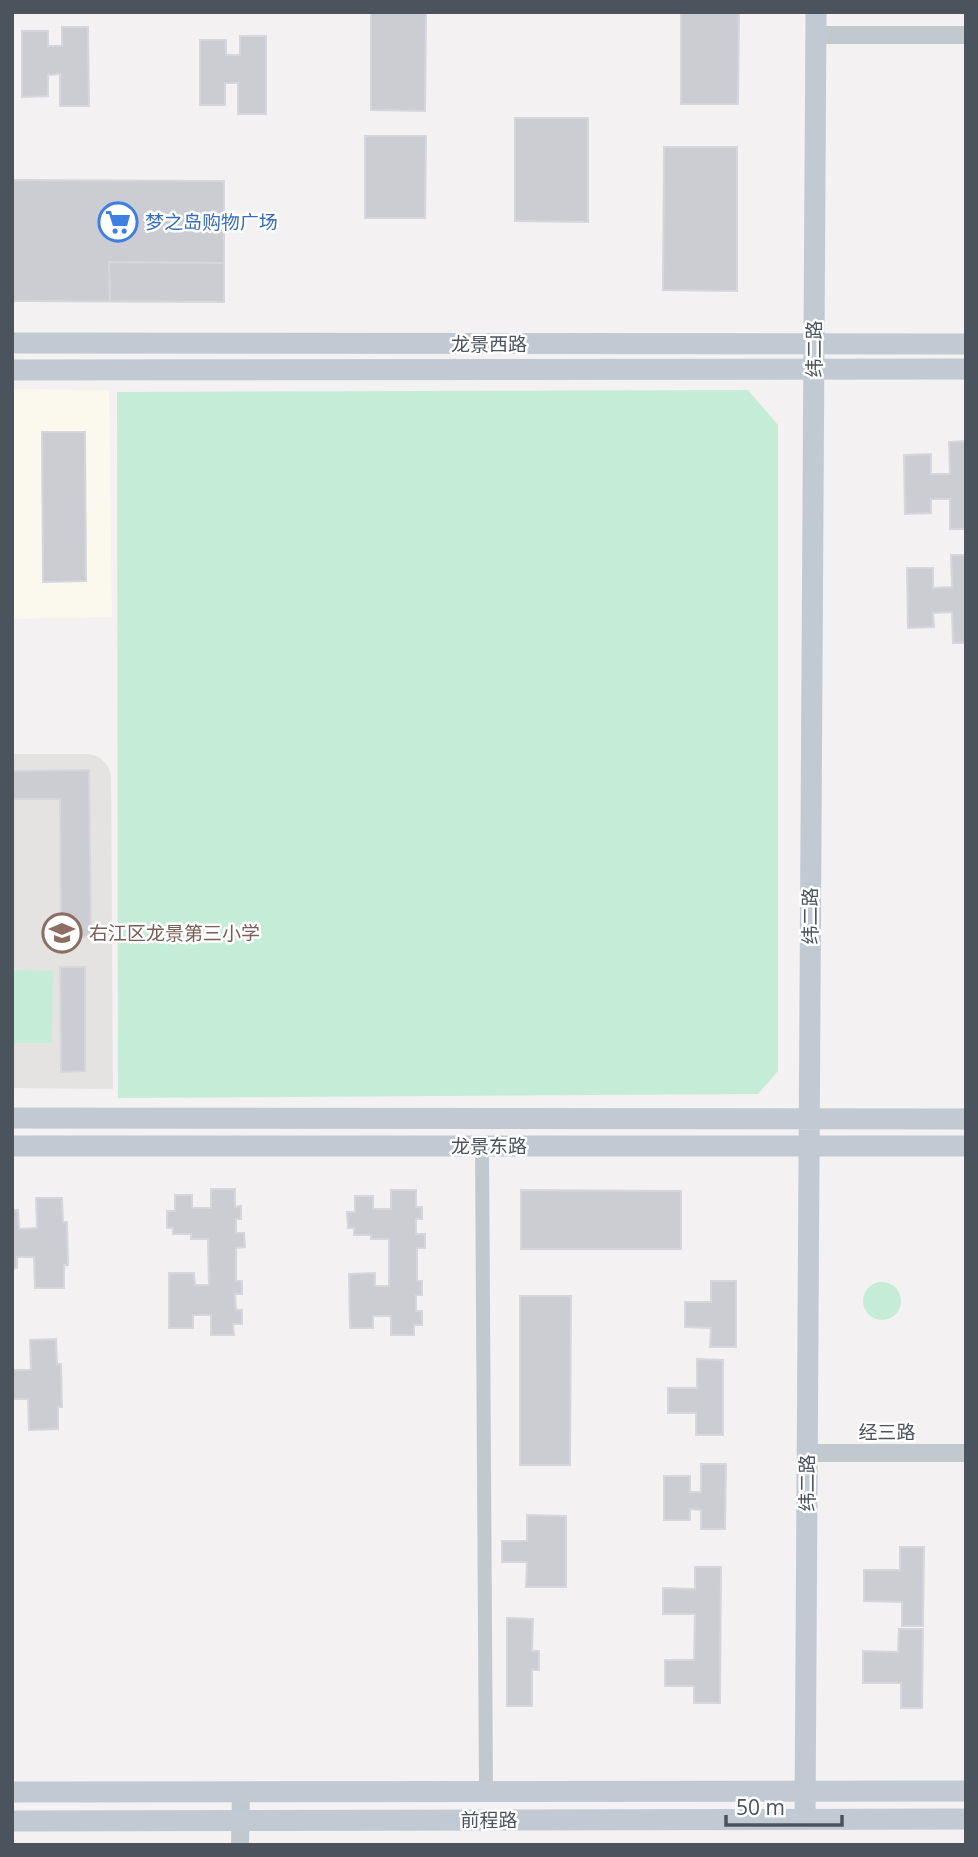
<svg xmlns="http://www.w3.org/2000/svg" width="978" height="1857" font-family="'Open Sans','Noto Sans SC',sans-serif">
	<rect width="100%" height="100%" fill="#f3f1f1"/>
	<path fill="#fbf8ed" d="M12 389 109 390 112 617 12 619Z"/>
	<path fill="#e4e3e2" d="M12 754H89L99 757 108 766 111 777 113 1089 12 1088Z"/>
	<path fill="#c5ecd6" d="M748 390 778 425V1071L758 1094 118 1098 117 392Z
		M12 970 53 971 52 1043H12Z
		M863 1301a19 19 0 1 1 38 0a19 19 0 1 1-38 0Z"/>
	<path fill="#cccdd3" stroke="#d6d7dc" stroke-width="2" d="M371 12H426L425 111 371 110Z
		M681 12H739L738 104H681Z
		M62 27H88L89 106H60V74L48 75V96L22 97V31H48V46H62Z
		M240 36H266V114H238V83H225V105H200V40H226V55H240Z
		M515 118H588V222L515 221Z
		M365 136H426L425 218H365Z
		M664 147H737V291L663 290Z
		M12 180 224 181V302L12 301Z
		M109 262 224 263V302L110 301Z
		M42 432H85L86 581 43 582Z
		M966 441V529H950V499H931V513L905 514 904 455 931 454V474H950L949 442Z
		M951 555H966V643H953L952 612 933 613 934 627 908 628 907 568H933V588L952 587Z
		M89 770 91 937H61L60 799H12V771Z
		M60 967H85V1071L61 1072Z
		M211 1189H235V1207L241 1206V1219H236V1233H244L245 1247 236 1248V1281H242V1294H235L236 1310H242V1324H233L234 1335H211V1315H193V1328H169V1273H194L195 1285H209L208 1239H191V1234H173V1228H167V1211H175V1195H192V1208H211Z
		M391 1190H416V1207H422V1219H416V1234H425V1248H417V1281H422V1295H416V1311H422V1325H414V1335H391V1316H373V1328H350L349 1274 375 1273V1286H389V1239H371V1235H354V1228H348L347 1212H355V1196H373V1209H391Z
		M521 1190 681 1191V1249H521Z
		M36 1198H62L63 1222H67L68 1265H64V1288H35L34 1257H17V1268L12 1269V1210H18L19 1229 37 1228Z
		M711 1281H736V1347H710L711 1328 685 1327V1302H711Z
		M520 1296H571L570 1465H520Z
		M56 1339 57 1364H61L62 1407H58V1429L29 1430 28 1399H12V1352L13 1370H31L30 1340Z
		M697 1359 723 1360V1435H696V1413H668V1388H697Z
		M701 1464H726L725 1529H701V1510L690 1509V1520H664V1476H690V1492H701Z
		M527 1515 566 1516V1587H526L527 1562H502V1541H527Z
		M900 1547H924L923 1626H902V1602L864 1601V1570H900Z
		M695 1567H721L720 1703H694V1686H665V1660H694L695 1614H663V1588L695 1589Z
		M507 1618 533 1619 532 1651H539V1670H532V1706H507Z
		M899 1629H923L922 1708H901V1683H863V1651L898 1652Z"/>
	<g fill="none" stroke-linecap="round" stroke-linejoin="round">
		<path stroke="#c1c8ce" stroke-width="14" d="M482 1146 486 1791"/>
		<path stroke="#c1c8ce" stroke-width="18" d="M815 35H966
			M807 1453H966
			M240 1845 241 1792"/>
		<path stroke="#c1c9d3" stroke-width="21" d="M12 343 966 344
			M12 370 966 369
			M12 1118 966 1119
			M12 1146H966
			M12 1792 966 1791
			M805 1819 816 12
			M12 1821 966 1819"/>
	</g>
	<defs>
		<g id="supermarket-ring" transform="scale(2.0125)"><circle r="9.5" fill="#fff" stroke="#3f7fe0" stroke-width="1.5"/><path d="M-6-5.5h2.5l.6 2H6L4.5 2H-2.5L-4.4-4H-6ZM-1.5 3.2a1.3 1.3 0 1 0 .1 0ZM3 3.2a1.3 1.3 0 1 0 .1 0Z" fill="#3f7fe0"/></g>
		<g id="school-ring" transform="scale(2.0125)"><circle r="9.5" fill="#fff" stroke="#8d6e63" stroke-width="1.5"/><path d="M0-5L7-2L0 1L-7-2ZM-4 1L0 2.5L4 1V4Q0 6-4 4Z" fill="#8d6e63"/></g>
	</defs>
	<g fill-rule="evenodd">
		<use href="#supermarket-ring" x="118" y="222"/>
		<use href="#school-ring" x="62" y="933"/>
	</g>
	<g text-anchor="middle" stroke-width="5" stroke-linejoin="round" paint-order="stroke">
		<g font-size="19" fill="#366cbe" stroke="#fff" text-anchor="start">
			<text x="145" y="229">梦之岛购物广场</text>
		</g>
		<g font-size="19" fill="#4b535d" stroke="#fff">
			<text x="489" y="351">龙景西路</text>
			<text transform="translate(814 349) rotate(-90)" y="7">纬二路</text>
			<text transform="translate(810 916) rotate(-90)" y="7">纬二路</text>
			<text x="489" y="1153">龙景东路</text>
			<text x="887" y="1439">经三路</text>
			<text transform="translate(807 1483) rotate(-90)" y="7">纬二路</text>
			<text x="489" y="1827">前程路</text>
		</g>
		<g font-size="19" fill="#785e54" stroke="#fff" text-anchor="start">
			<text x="89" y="940">右江区龙景第三小学</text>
		</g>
	</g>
	<rect width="978" height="1857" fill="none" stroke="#4b535d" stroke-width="28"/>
	<path d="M726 1815v10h116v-10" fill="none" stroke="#4b535d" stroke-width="3.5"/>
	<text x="736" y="1815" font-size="21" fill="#4b535d" stroke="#ffffff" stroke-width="5" paint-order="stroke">50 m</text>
</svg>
